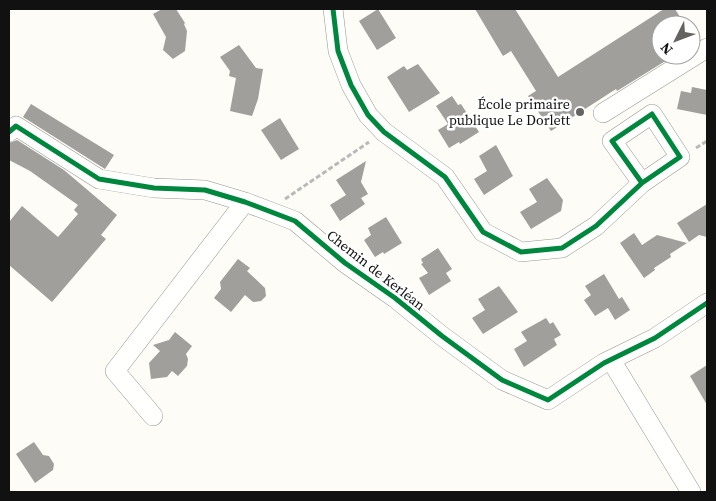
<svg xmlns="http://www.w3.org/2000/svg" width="716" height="501" font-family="'Source Serif 4',serif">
	<rect width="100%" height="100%" fill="#fdfcf7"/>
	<path fill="#a19f9c" d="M162 9H176L185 23 184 24 187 31 185 51 173 59 163 50 166 37 153 14Z
		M378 9 396 38 377 50 359 21Z
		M475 9H515L558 77 664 9H675L685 25H661V55H675L617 91 616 89 551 131 528 96 536 91 511 51 503 56Z
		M239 45 256 68 263 69 258 99 252 116 230 111 236 78 229 76 230 71 220 57Z
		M418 64 440 93 409 112 387 77 404 66 407 70Z
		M692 87 707 90V115L677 109 681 91 691 93Z
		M452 96 458 105 461 104 479 132 460 144 459 142 449 148 438 130 448 124 436 106Z
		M31 104 114 155 105 169 23 117Z
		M280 118 299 149 281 160 261 130Z
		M17 140 64 170 117 215 101 235 106 239 52 302 9 265V222L22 206 58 237 78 214 74 210 78 205 30 171 9 160V143Z
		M496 145 513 176 484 195 474 179 487 171 479 156Z
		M366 161 361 182 368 194 361 198 365 204 340 221 330 205 346 195 336 180Z
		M547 178 563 200 561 211 531 229 520 212 537 202 529 189Z
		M707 204V237L699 235 689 242 677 223Z
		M386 217 402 243 384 254 383 252 375 257 364 240 371 235 368 228Z
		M634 233 642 245 657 235 687 243 670 254 671 257 654 268 655 270 644 278 620 243Z
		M438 248 452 269 446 273 451 281 429 295 419 278 428 273 421 264 423 263 421 259Z
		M238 259 250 268 247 271 265 288 266 296 261 301 253 302 245 295 231 312 214 298 221 289 220 282Z
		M604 274 619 299 622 297 630 310 615 320 608 308 595 316 584 300 591 295 585 286Z
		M499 286 518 312 483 334 472 318 485 310 478 299Z
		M546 318 550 324 553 322 561 335 554 339 557 345 524 367 514 349 527 341 521 332Z
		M175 332 192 346 186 354 188 359 187 366 178 376 172 371 167 377 151 379 149 363 160 351 153 345 169 340Z
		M707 365V405L690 376Z
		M34 442 43 455 49 456 54 464 53 470 35 483 16 454Z"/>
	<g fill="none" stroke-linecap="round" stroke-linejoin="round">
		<g stroke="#979795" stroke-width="20">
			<path id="street" d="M333 9 338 51 351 85 368 115 384 132 445 177 483 232 521 252 562 248 596 226 642 183 680 157 652 114 612 141 642 183
				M603 113 707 48
				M9 132 16 126 99 179 154 188 205 190 245 202 295 221 345 263 395 298 442 336 502 380 548 400 604 363 655 338 707 303
				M611 360 691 492
				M153 416 115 371 245 202"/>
		</g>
		<path stroke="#b9b9b8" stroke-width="3" stroke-dasharray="5 2.5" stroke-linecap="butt" d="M696 148 707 141
			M285 199 369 142"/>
		<use href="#street" stroke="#fffffe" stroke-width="19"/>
		<g stroke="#fff" stroke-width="8">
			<path id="cycleway" d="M333 9 338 51 351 85 368 115 384 132 445 177 483 232 521 252 562 248 596 226 642 183 680 157 652 114 612 141 642 183
				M9 132 16 126 99 179 154 188 205 190 245 202 295 221 345 263 395 298 442 336 502 380 548 400 604 363 655 338 707 303"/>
		</g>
		<use href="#cycleway" stroke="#00873e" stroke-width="5"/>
	</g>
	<circle fill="#646362" stroke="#fff" stroke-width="2" cx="580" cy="112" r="5"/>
	<g text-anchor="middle" stroke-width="5" stroke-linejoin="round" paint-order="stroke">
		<g font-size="14" fill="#111" stroke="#fff" text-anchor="end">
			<text x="570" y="109">École primaire<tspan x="570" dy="16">publique Le Dorlett</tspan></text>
		</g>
		<g font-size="14" fill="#111" stroke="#fff">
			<text transform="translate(376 270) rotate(38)" y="5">Chemin de Kerléan</text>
		</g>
	</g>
	<rect width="716" height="501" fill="none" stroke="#111111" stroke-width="20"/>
	<g transform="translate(676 40) rotate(228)"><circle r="24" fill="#ffffff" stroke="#a0a0a0"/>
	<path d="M0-4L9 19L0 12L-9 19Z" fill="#646362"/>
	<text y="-8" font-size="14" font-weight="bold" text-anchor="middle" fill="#111111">N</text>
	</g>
</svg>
